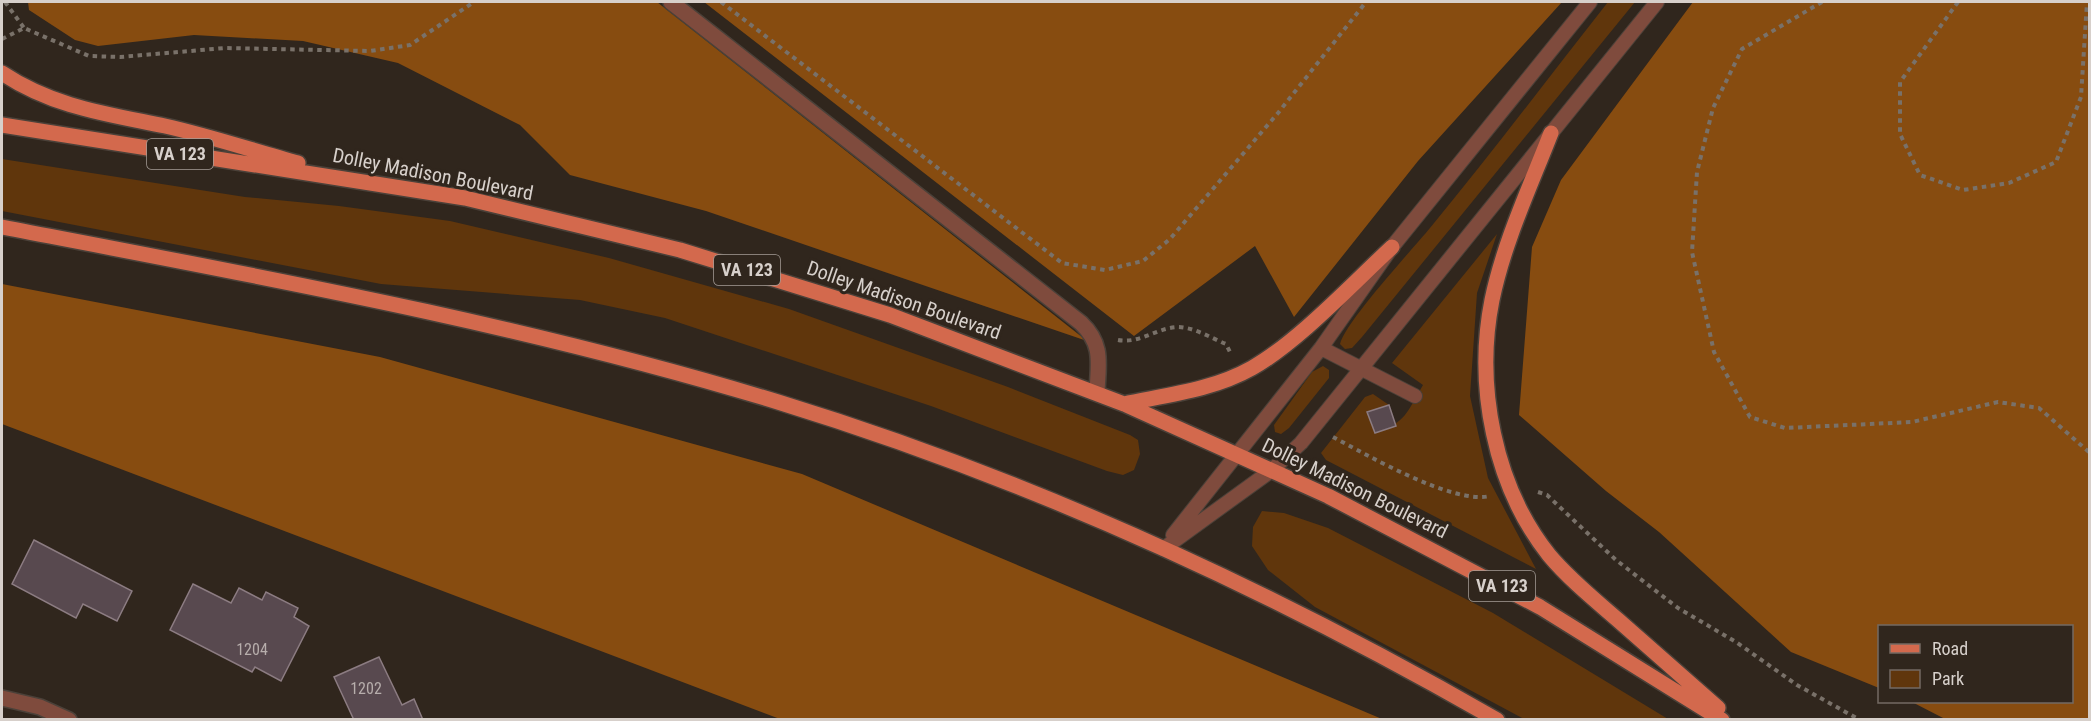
<svg xmlns="http://www.w3.org/2000/svg" width="2091" height="721" font-family="'Roboto Condensed',sans-serif">
	<rect width="100%" height="100%" fill="#30261d"/>
	<path fill="#60360c" d="M1608 2H1635L1362 337 1352 348 1345 349 1340 344C1346 321 1411 251 1430 228 1491 154 1549 77 1608 2Z
		M2 159 245 197 339 206 450 221 609 258 789 309 1008 387 1130 435 1138 440 1140 454 1134 470 1123 475 1107 471 931 406 665 318 580 300 381 284 2 211Z
		M1497 234 1477 293 1470 396 1488 478 1536 569 1326 460 1321 453 1365 397 1373 394 1389 405 1368 412 1375 433C1406 423 1407 412 1423 385L1392 363Z
		M1323 366 1329 370V378L1289 428 1281 434 1275 432 1274 425 1312 372Z
		M1262 511 1284 513 1328 528 1493 613 1668 719H1524L1315 607 1268 570 1252 546 1253 527Z"/>
	<path fill="#874c10" d="M28 2H657L1087 341 706 211 570 175 520 125 398 63 303 41 194 35 98 46 75 40 29 10Z
		M704 2H1562L1418 161 1294 317 1255 246 1134 336Z
		M1693 2H2089V719H1945L1912 702H2072V626H1880L1879 688 1791 652 1659 532 1606 491 1519 415 1532 247 1561 180Z
		M2 284 380 357 802 474 1382 719H780L2 424Z"/>
	<path fill="#58494f" stroke="#8c7c82" stroke-width="1.5" d="M1389 405 1396 426 1375 433 1367 412Z
		M34 540 132 591 117 621 83 604 76 618 12 584Z
		M193 584 231 603 239 588 262 600 266 592 298 608 294 617 309 626 281 681 255 667 252 672 170 630Z
		M379 657 402 705 414 699 423 720H354L334 677Z"/>
	<g fill="none" stroke-linecap="round" stroke-linejoin="round">
		<g stroke="#4b4139" stroke-width="16">
			<path id="service" d="M1321 348 1415 396
				M1173 535 1321 348 1392 247 1590 2
				M1163 549 1272 470 1301 443 1657 2"/>
		</g>
		<g stroke="#4b4139" stroke-width="18">
			<path id="minor" d="M671 2 1081 323C1104 345 1098 364 1097 393
				M2 698 40 707 69 720"/>
		</g>
		<g stroke="#4b4139" stroke-width="18">
			<path id="primary" d="M2 73C53 107 107 114 165 126 210 136 254 151 298 163
				M2 125 465 198 680 250 890 315 1124 404 1328 496 1540 607 1722 720
				M1551 133C1530 187 1504 242 1492 300 1475 385 1494 486 1549 555 1569 579 1595 600 1618 620 1652 650 1685 679 1718 708
				M2 227C262 277 523 324 778 402 1029 479 1269 589 1497 720
				M1124 404C1167 395 1213 390 1252 368 1298 342 1352 284 1392 247"/>
		</g>
		<path stroke="#797169" stroke-width="4" stroke-dasharray="4.5 4.5" stroke-linecap="butt" d="M5 2 24 28
			M721 2 1062 263 1105 270 1143 261 1170 239 1278 113 1366 2
			M1822 2 1742 49 1713 108 1697 172 1692 252 1714 352 1750 417 1785 428 1912 422 1998 402 2039 408 2090 453
			M1958 2 1900 82V134L1920 175 1963 190 2009 183 2056 162 2081 97 2087 2
			M2 39 24 28 89 56 120 57 225 48 370 51 410 45 474 2
			M1118 340C1139 344 1157 328 1177 327 1194 327 1211 338 1226 344L1231 354
			M1333 437C1367 455 1454 505 1490 496
			M1538 492 1547 495 1616 560 1678 608 1736 642 1797 685 1860 720"/>
		<use href="#service" stroke="#7f4b3d" stroke-width="14"/>
		<use href="#minor" stroke="#7f4b3d" stroke-width="15"/>
		<use href="#primary" stroke="#d3694d" stroke-width="15"/>
	</g>
	<g text-anchor="middle" stroke-width="6" stroke-linejoin="round" paint-order="stroke">
		<g font-size="16" fill="#b7aeac">
			<text x="252" y="655">1204</text>
			<text x="366" y="694">1202</text>
		</g>
		<g fill="#30261d" stroke="#a59d97" stroke-width="1.5">
			<rect x="147" y="139" width="66" height="30" rx="4.5"/>
			<rect x="714" y="255" width="66" height="30" rx="4.5"/>
			<rect x="1469" y="571" width="66" height="30" rx="4.5"/>
		</g>
		<g font-size="18" font-weight="bold" fill="#d7d0cb">
			<text x="180" y="160">VA 123</text>
			<text x="747" y="276">VA 123</text>
			<text x="1502" y="592">VA 123</text>
		</g>
		<g font-size="20" fill="#d7d0cb" stroke="#30261d">
			<text transform="translate(433 174) rotate(11)" y="7">Dolley Madison Boulevard</text>
			<text transform="translate(904 300) rotate(19)" y="7">Dolley Madison Boulevard</text>
			<text transform="translate(1355 488) rotate(26)" y="7">Dolley Madison Boulevard</text>
		</g>
	</g>
	<rect width="2091" height="721" fill="none" stroke="#d7d0cb" stroke-width="6"/>
	<rect x="1878" y="625" width="195" height="78" fill="#30261d" stroke="#736a63" stroke-width="1.5"/>
	<rect x="1890" y="644" width="30" height="9" fill="#d3694d" stroke="#736a63" stroke-width="1.5"/>
	<text x="1932" y="655" font-size="18" fill="#d7d0cb">Road</text>
	<rect x="1890" y="670" width="30" height="18" fill="#60360c" stroke="#736a63" stroke-width="1.5"/>
	<text x="1932" y="685" font-size="18" fill="#d7d0cb">Park</text>
</svg>
